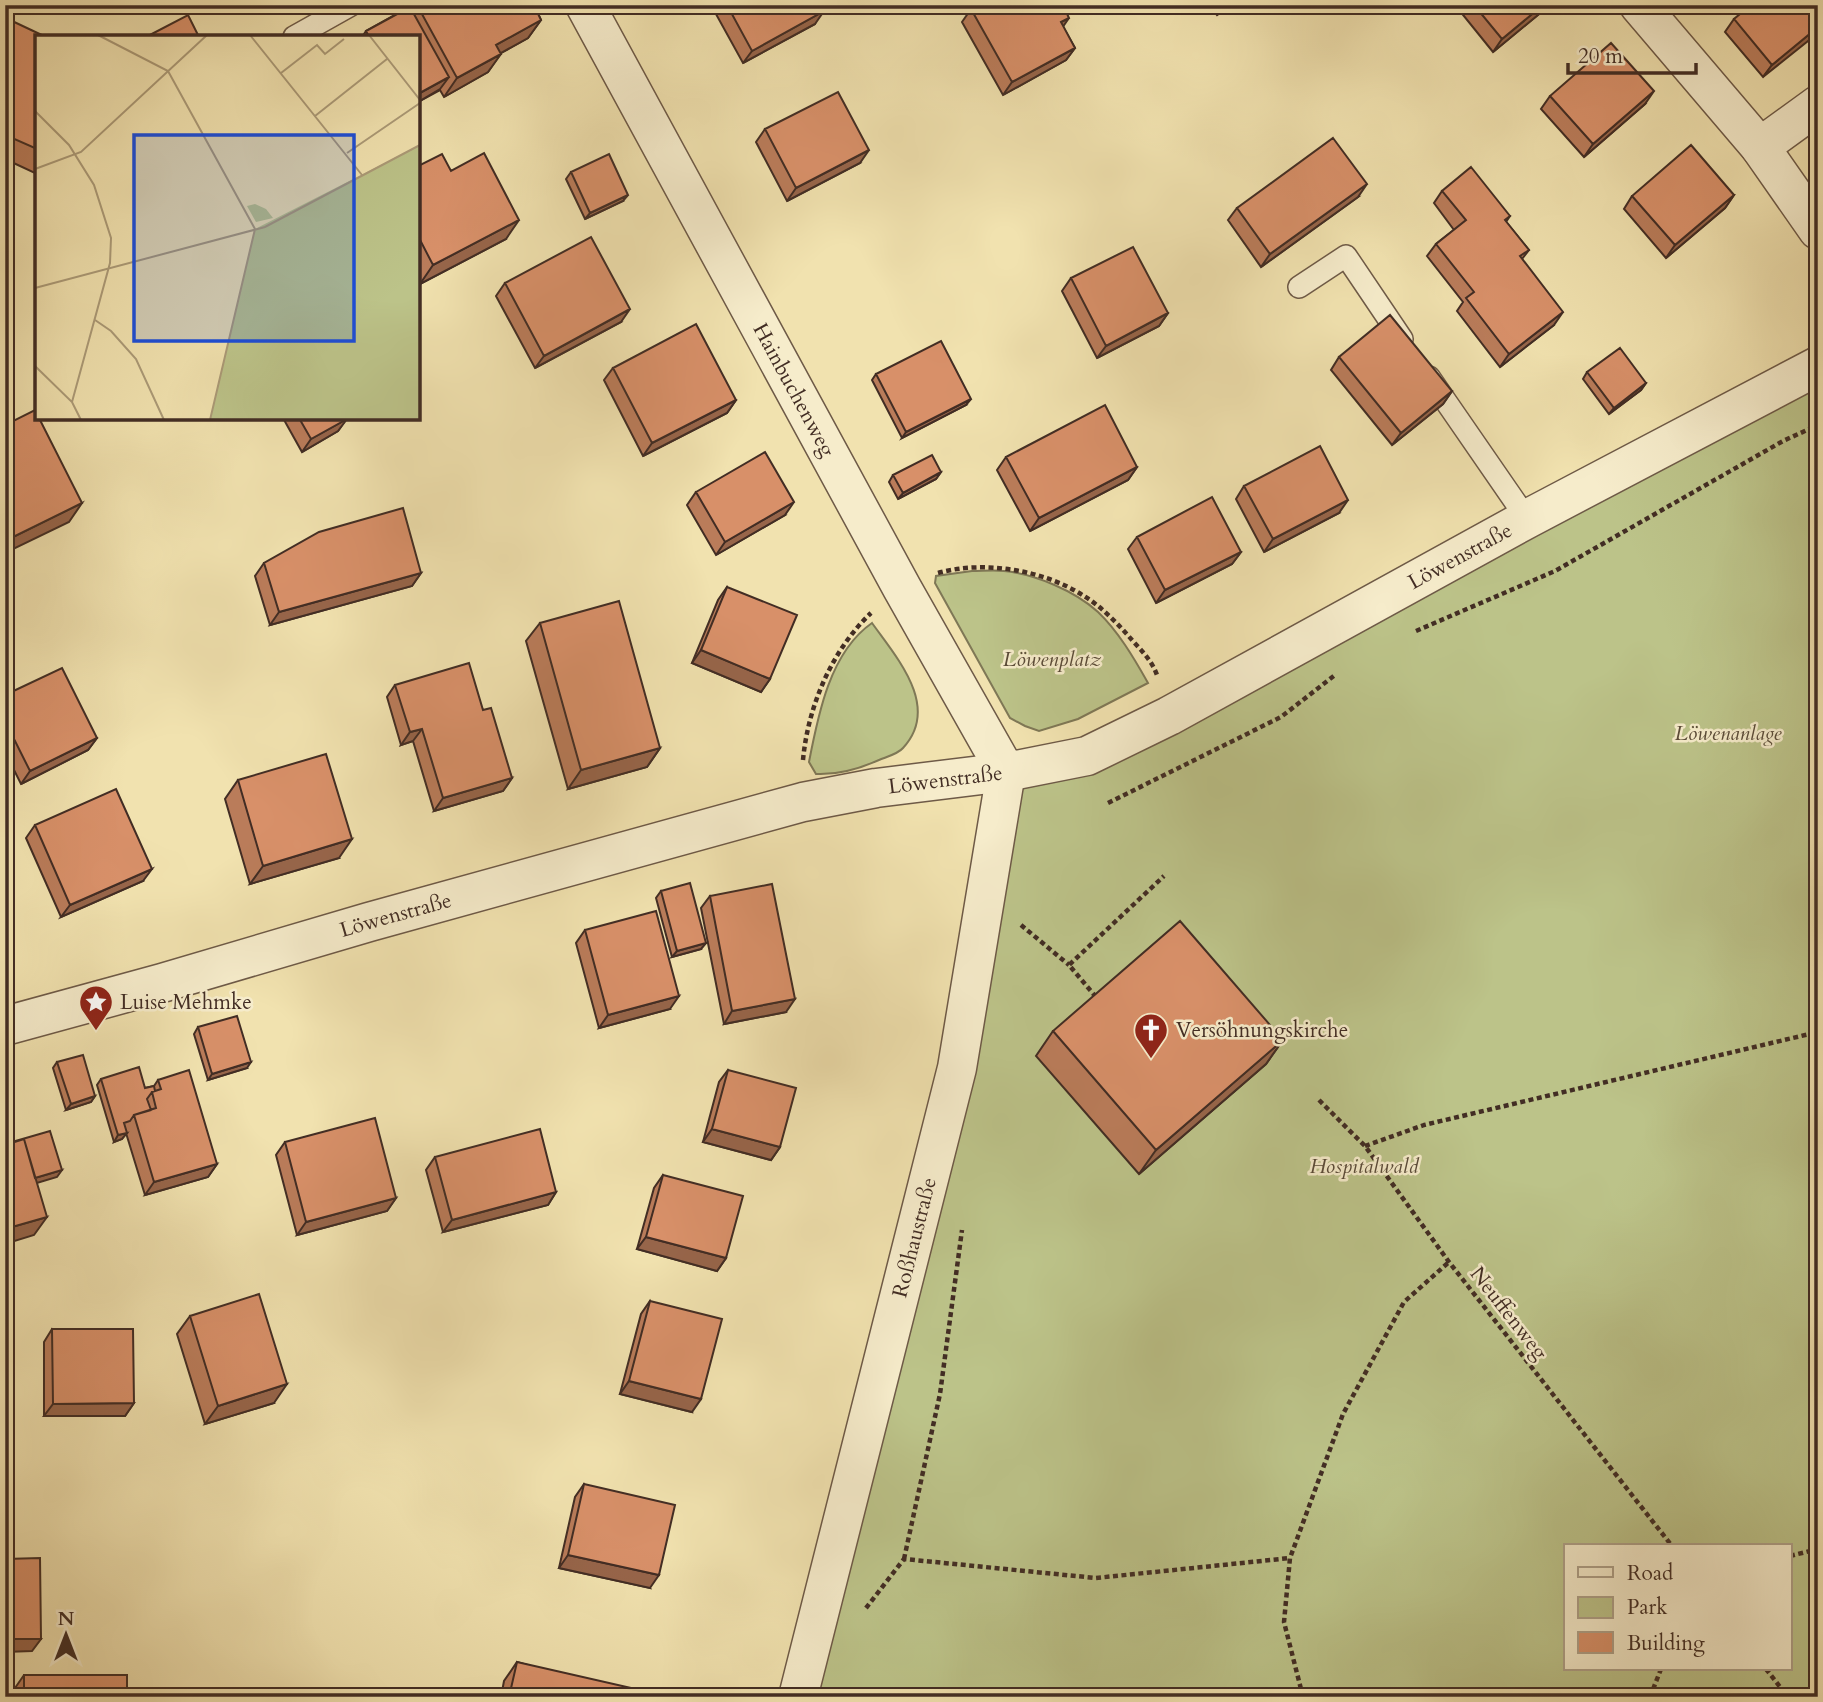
<svg xmlns="http://www.w3.org/2000/svg" width="1823" height="1702" font-family="Cardo,serif">
	<rect width="100%" height="100%" fill="#f1e2af"/>
	<filter id="stains"><feTurbulence type="fractalNoise" baseFrequency=".00286" numOctaves="4"/><feColorMatrix values="0 0 0 0 .2 0 0 0 0 .09 0 0 0 0 .02 0 0 0 .5 -.17"/></filter>
	<radialGradient id="worn" r=".72"><stop offset=".6" stop-color="#630" stop-opacity="0"/><stop offset="1" stop-color="#630" stop-opacity=".3"/></radialGradient>
	<path fill="#bcc389" stroke="#7f7856" stroke-width="2" fill-rule="evenodd" d="M1818 366V1697H795L1006 772 1087 756ZM1566 1546H1790V1669H1566Z
		M972 571C982 571 994 570 1004 571 1035 574 1075 591 1098 612 1118 631 1134 658 1148 683L1078 719 1039 731 1025 726 1010 718 935 583 936 576Z
		M872 623C897 658 941 707 903 748 898 754 886 757 879 760 859 769 838 775 816 774L809 762C818 715 830 652 872 623Z"/>
	<g fill="none" stroke-linecap="round" stroke-linejoin="round">
		<g stroke="#6e5a47" stroke-width="24">
			<path id="lane" d="M294 37 351 5
				M1299 287 1346 256 1402 339
				M1429 377 1527 519"/>
		</g>
		<g stroke="#6e5a47" stroke-width="41">
			<g id="street">
				<path id="s1" d="M585 5 902 588 1006 772"/>
				<path d="M1639 5 1760 147 1818 230"/>
				<path d="M1760 147 1818 105"/>
				<path id="s2" d="M5 1026 162 983 369 922 803 802 876 788 1006 772 1087 756 1169 716 1527 519 1818 366"/>
				<path id="s3" d="M798 1697 957 1068 1006 772"/>
			</g>
		</g>
		<path stroke="#422d24" stroke-width="4.5" stroke-dasharray="5 3.5" stroke-linecap="butt" d="M938 573C984 560 1044 570 1084 596 1102 607 1118 624 1132 640 1142 651 1152 661 1157 675
			M1416 631 1555 571 1783 441 1818 425
			M803 760C808 706 832 650 871 613
			M1108 803 1281 717 1335 675
			M1021 925 1069 965
			M1096 997 1069 965 1164 876
			M1319 1100 1365 1146 1449 1262 1672 1546
			M1365 1146 1424 1125 1818 1032
			M1790 1556 1818 1549
			M904 1559 940 1394 962 1230
			M866 1608 904 1559 1096 1578 1290 1558
			M1766 1669 1788 1697
			M1303 1697 1284 1622 1290 1558 1343 1414 1404 1302 1449 1262
			M1650 1697 1661 1669"/>
		<use href="#lane" stroke="#f6eccb" stroke-width="21"/>
		<use href="#street" stroke="#f6eccb" stroke-width="38"/>
	</g>
	<path fill="#ba7c5a" stroke="#422d24" stroke-width="2" d="M403 5H534L541 20 528 38 501 53 488 72 444 97 440 90 418 102V37H362L366 31 398 13Z
		M711 5H821L815 24 743 63Z
		M1209 5H1230L1217 15Z
		M1455 5H1550L1493 52Z
		M1818 5 1763 77 1725 32 1734 19Z
		M971 9 1063 27 1075 48 1066 60 1003 95 962 22Z
		M10 20 37 37V174L5 159V27Z
		M1550 96 1645 104 1584 157 1541 109Z
		M765 129 860 163 787 201 756 142Z
		M418 166 451 171 506 239 420 284 418 280Z
		M571 172 623 201 585 219 566 179Z
		M1442 191 1510 216 1506 222 1529 250 1522 259 1554 325 1500 367 1457 311 1463 302 1427 256 1436 244 1454 230 1434 203Z
		M1734 195 1725 208 1666 258 1624 209 1632 196Z
		M1358 197 1261 267 1228 220 1237 208Z
		M1071 278 1168 313 1159 326 1097 358 1062 291Z
		M505 283 621 322 535 368 496 296Z
		M1339 357 1452 391 1443 404 1392 445 1331 370Z
		M613 368 736 400 727 413 643 456 604 380Z
		M1587 372 1646 383 1641 390 1609 414 1583 379Z
		M876 374 966 405 902 438 872 380Z
		M283 418H347L338 431 302 452Z
		M1006 457 1137 467 1128 480 1030 531 997 470Z
		M941 472 936 479 898 499 889 482 893 475Z
		M1244 486 1339 513 1264 552 1236 499Z
		M696 492 785 515 716 555 687 505Z
		M1137 537 1241 552 1232 564 1156 603 1128 549Z
		M264 563 421 573 412 586 270 625 255 576Z
		M727 587 770 679 761 692 692 663 718 600Z
		M540 623 660 748 647 767 568 789 526 641Z
		M395 685 483 710 512 778 503 791 434 811 413 741 401 745 387 697Z
		M5 695 97 738 88 750 21 784 5 752Z
		M238 780 339 858 250 884 225 799Z
		M35 825 143 881 61 917 26 838Z
		M661 891 701 949 672 957 656 898Z
		M710 896 786 1012 724 1024 701 908Z
		M585 930 670 1009 599 1028 576 943Z
		M198 1027 247 1068 208 1080 194 1034Z
		M1053 1031 1283 1040 1266 1064 1139 1174 1036 1056Z
		M57 1062 95 1096 91 1102 66 1110 53 1068Z
		M728 1070 780 1147 771 1160 703 1142 719 1082Z
		M101 1079 145 1088 154 1086 158 1080 217 1164 208 1177 145 1195 126 1133 122 1139 114 1142 97 1085Z
		M285 1142 396 1198 387 1211 297 1235 276 1155Z
		M435 1157 556 1192 548 1205 443 1232 426 1170Z
		M663 1175 726 1258 717 1271 637 1249 654 1188Z
		M650 1301 692 1412 620 1394 641 1314Z
		M190 1316 274 1403 205 1424 177 1334Z
		M52 1329 134 1403 125 1416H44V1342Z
		M584 1484 650 1588 559 1568 575 1497Z
		M517 1662 639 1697H501L504 1681Z
		M24 1675 127 1697H15V1688Z"/>
	<path fill="#97654a" stroke="#422d24" stroke-width="2" d="M1224 5H1230L1217 15Z
		M1543 5H1550L1493 52 1502 39Z
		M824 11 815 24 743 63 752 51Z
		M1069 18 1060 31 1061 22Z
		M541 20 528 38 483 63 496 45Z
		M1818 27V33L1763 77 1772 65Z
		M1075 48 1066 60 1003 95 1012 82Z
		M501 54 488 72 444 97 457 78Z
		M449 77 440 89 418 102V94Z
		M1654 91 1645 104 1584 157 1593 144Z
		M869 150 860 163 787 201 796 188Z
		M1367 184 1358 197 1261 267 1270 254Z
		M628 195 623 201 585 219 590 213Z
		M1734 195 1725 208 1666 258 1675 245Z
		M519 220 506 239 420 284 433 265Z
		M630 309 621 322 535 368 544 356Z
		M1563 312 1554 325 1500 367 1509 354Z
		M1168 313 1159 326 1097 358 1106 346Z
		M1646 383 1641 390 1609 414 1614 408Z
		M1452 391 1443 404 1392 445 1401 433Z
		M971 399 966 405 902 438 906 432Z
		M736 400 727 413 643 456 652 443Z
		M347 419 338 431 302 452 311 439Z
		M1137 467 1128 480 1030 531 1039 518Z
		M941 472 936 479 898 499 903 493Z
		M1348 500 1339 513 1264 552 1273 539Z
		M794 502 785 515 716 555 725 542Z
		M82 503 69 522 5 553V541Z
		M1241 552 1232 564 1156 603 1165 590Z
		M421 573 412 586 270 625 279 612Z
		M701 650 770 679 761 692 692 663Z
		M422 729 413 741 401 745 410 732Z
		M97 738 88 750 21 784 30 771Z
		M660 748 647 767 568 789 581 770Z
		M512 778 503 791 434 811 443 798Z
		M352 839 339 858 250 884 263 866Z
		M152 869 143 881 61 917 70 905Z
		M706 943 701 949 672 957 677 951Z
		M679 996 670 1009 599 1028 608 1015Z
		M795 999 786 1012 724 1024 732 1011Z
		M1283 1040 1266 1064 1139 1174 1156 1150Z
		M251 1062 247 1068 208 1080 212 1074Z
		M95 1096 91 1102 66 1110 71 1104Z
		M712 1129 780 1147 771 1160 703 1142Z
		M127 1133 122 1139 114 1142 118 1135Z
		M217 1164 208 1177 145 1195 154 1182Z
		M62 1170 57 1177 20 1188 24 1181Z
		M556 1192 548 1205 443 1232 452 1220Z
		M396 1198 387 1211 297 1235 306 1222Z
		M47 1217 34 1235 5 1244V1229Z
		M646 1237 726 1258 717 1271 637 1249Z
		M629 1381 701 1399 692 1412 620 1394Z
		M287 1384 274 1403 205 1424 218 1406Z
		M134 1403 125 1416H44L53 1404Z
		M568 1555 659 1575 650 1588 559 1568Z
		M5 1639H41L32 1651 5 1652Z"/>
	<path fill="#d89069" stroke="#422d24" stroke-width="2" d="M417 5H534L541 20 496 45 501 54 457 78Z
		M727 5H821L824 11 752 51Z
		M977 5H1063L1069 18 1061 22 1075 48 1012 82 971 9Z
		M1474 5H1543L1502 39Z
		M1751 5H1818V27L1772 65 1734 19Z
		M410 7 449 77 418 94V37H369L366 31Z
		M188 15 199 37H146Z
		M10 20 46 37H37V149L10 137 5 146V30Z
		M1611 43 1654 91 1593 144 1550 96Z
		M838 92 869 150 796 188 765 129Z
		M1333 138 1367 184 1270 254 1237 208Z
		M1691 145 1734 195 1675 245 1632 196Z
		M484 153 519 220 433 265 418 236V166L442 154 451 171Z
		M609 154 628 195 590 213 571 172Z
		M1471 167 1510 216 1505 220 1529 250 1520 256 1563 312 1509 354 1466 298 1474 292 1436 244 1466 220 1442 191Z
		M591 237 630 309 544 356 505 283Z
		M1133 247 1168 313 1106 346 1071 278Z
		M1390 315 1452 391 1401 433 1339 357Z
		M696 324 736 400 652 443 613 368Z
		M941 341 971 399 906 432 876 374Z
		M1620 348 1646 383 1614 408 1587 372Z
		M1105 405 1137 467 1039 518 1006 457Z
		M35 410 37 414V418H39L82 503 5 541V425Z
		M299 418H347V419L311 439Z
		M1320 446 1348 500 1273 539 1244 486Z
		M765 452 794 502 725 542 696 492Z
		M932 455 941 472 903 493 893 475Z
		M1212 497 1241 552 1165 590 1137 537Z
		M403 508 421 573 279 612 264 563 319 532Z
		M727 587 797 615 770 679 701 650Z
		M619 601 660 748 581 770 540 623Z
		M469 663 483 710 491 708 512 778 443 798 422 729 410 732 395 685Z
		M62 668 97 738 30 771 5 721V695Z
		M326 754 352 839 263 866 238 780Z
		M116 789 152 869 70 905 35 825Z
		M690 883 706 943 677 951 661 891Z
		M772 884 795 999 732 1011 710 896Z
		M656 911 679 996 608 1015 585 930Z
		M1180 921 1283 1040 1156 1150 1053 1031Z
		M237 1016 251 1062 212 1074 198 1027Z
		M83 1055 95 1096 71 1104 57 1062Z
		M139 1067 145 1088 154 1086 155 1091 152 1092 147 1099 151 1110 134 1115 130 1121 124 1123 127 1133 118 1135 101 1079Z
		M189 1070 217 1164 154 1182 134 1115 156 1108 152 1092 161 1089 158 1080Z
		M728 1070 796 1088 780 1147 712 1129Z
		M375 1118 396 1198 306 1222 285 1142Z
		M540 1129 556 1192 452 1220 435 1157Z
		M50 1131 62 1170 35 1178 24 1139 12 1142Z
		M24 1139 47 1217 5 1229V1145Z
		M663 1175 743 1196 726 1258 646 1237Z
		M259 1294 287 1384 218 1406 190 1316Z
		M650 1301 722 1319 701 1399 629 1381Z
		M52 1329H133L134 1403 53 1404Z
		M584 1484 675 1505 659 1575 568 1555Z
		M40 1558 41 1639H5V1559Z
		M517 1662 640 1690 639 1697H509Z
		M24 1675H127V1697H24Z"/>
	<defs>
		<g id="sight-pin" transform="scale(1.75)"><path d="M0 17L-7.5 6A9.5 9.5 0 1 1 7.5 6Z" fill="#8f2418" stroke="#f6eccb"/><path d="M0-6L1.8-2.2L6-1.7L2.9 1.2L3.7 5.4L0 3.3L-3.7 5.4L-2.9 1.2L-6-1.7L-1.8-2.2Z" fill="#fff"/></g>
		<g id="church-pin" transform="scale(1.75)"><path d="M0 17L-7.5 6A9.5 9.5 0 1 1 7.5 6Z" fill="#8f2418" stroke="#f6eccb"/><path d="M-1.2-6h2.4v3.5h3.3v2.4h-3.3V6h-2.4V-.1h-3.3v-2.4h3.3Z" fill="#fff"/></g>
	</defs>
	<g fill-rule="evenodd">
		<use href="#sight-pin" x="96" y="1002"/>
		<use href="#church-pin" x="1151" y="1030"/>
	</g>
	<g text-anchor="middle" stroke-width="5" stroke-linejoin="round" paint-order="stroke">
		<g font-size="21" fill="#422d24" stroke="#f6eccb">
			<text dy="7" stroke="none"><textPath href="#s1" startOffset="438">Hainbuchenweg</textPath></text>
			<text dy="7" stroke="none"><textPath href="#s2" startOffset="1540">Löwenstraße</textPath></text>
			<text dy="7" stroke="none"><textPath href="#s2" startOffset="973">Löwenstraße</textPath></text>
			<text dy="7" stroke="none"><textPath href="#s2" startOffset="406">Löwenstraße</textPath></text>
			<text dy="7" stroke="none"><textPath href="#s3" startOffset="474">Roßhaustraße</textPath></text>
			<text transform="translate(1509 1313) rotate(52)" y="7">Neuffenweg</text>
		</g>
		<g font-size="21" font-style="italic" fill="#5a4b38" stroke="#f6eccb">
			<text x="1052" y="666">Löwenplatz</text>
			<text x="1728" y="740">Löwenanlage</text>
			<text x="1364" y="1173">Hospitalwald</text>
		</g>
		<g font-size="21" fill="#422d24" stroke="#f6eccb" text-anchor="start">
			<text x="120" y="1009">Luise Mehmke</text>
			<text x="1176" y="1037">Versöhnungskirche</text>
		</g>
	</g>
	<g transform="translate(35 35)">
		<rect width="385" height="385" fill="#f1e2af"/>
		<path d="M385 110V385H175L220 194ZM220 169 231 174 238 183 221 187 212 171Z" fill="#bcc389"/>
		<path fill="none" stroke="#ab9a77" stroke-width="2" d="M63 0 133 36 220 194M215 0 327 140M334 0 385 65M246 38 282 10 290 19 309 4M0 76 34 110 59 150 76 203 75 228 37 367M280 81 352 24M312 118 385 68M0 134 46 117 172 0M0 253 230 192 385 110M60 285 76 296 101 324 129 385M0 331 37 367 46 385M175 385 220 194"/>
		<path fill="#1d4ed8" fill-opacity="0.15" stroke="#1d4ed8" stroke-width="3.5" d="M99 100H319V306H99Z"/>
		<rect width="385" height="385" fill="none" stroke="#422d24" stroke-width="3.5"/>
	</g>
	<rect width="1823" height="1702" fill="none" stroke="#f1e2af" stroke-width="28"/>
	<rect x="7" y="7" width="1809" height="1688" fill="none" stroke="#422d24" stroke-width="3.5"/>
	<rect x="14" y="14" width="1795" height="1674" fill="none" stroke="#422d24" stroke-width="2"/>
	<rect x="1564" y="1544" width="228" height="126" fill="#f6eccb" stroke="#aea088" stroke-width="2"/>
	<rect x="1578" y="1567" width="35" height="10" fill="#f6eccb" stroke="#aea088" stroke-width="2"/>
	<text x="1627" y="1580" font-size="21" fill="#422d24">Road</text>
	<rect x="1578" y="1597" width="35" height="21" fill="#bcc389" stroke="#aea088" stroke-width="2"/>
	<text x="1627" y="1614" font-size="21" fill="#422d24">Park</text>
	<rect x="1578" y="1632" width="35" height="21" fill="#d89069" stroke="#aea088" stroke-width="2"/>
	<text x="1627" y="1650" font-size="21" fill="#422d24">Building</text>
	<g transform="translate(66 1635)" stroke="#f6eccb" stroke-width="5" paint-order="stroke">
	<path d="M0-5L12 26L0 18L-12 26Z" fill="#422d24"/>
	<text y="-10" font-size="19" font-weight="bold" text-anchor="middle" fill="#422d24">N</text>
	</g>
	<path d="M1568 63v10h128v-10" fill="none" stroke="#422d24" stroke-width="3.5"/>
	<text x="1578" y="63" font-size="21" fill="#422d24" stroke="#f6eccb" stroke-width="5" paint-order="stroke">20 m</text>
	<rect width="100%" height="100%" filter="url(#stains)"/>
	<rect width="100%" height="100%" fill="url(#worn)"/>
</svg>
